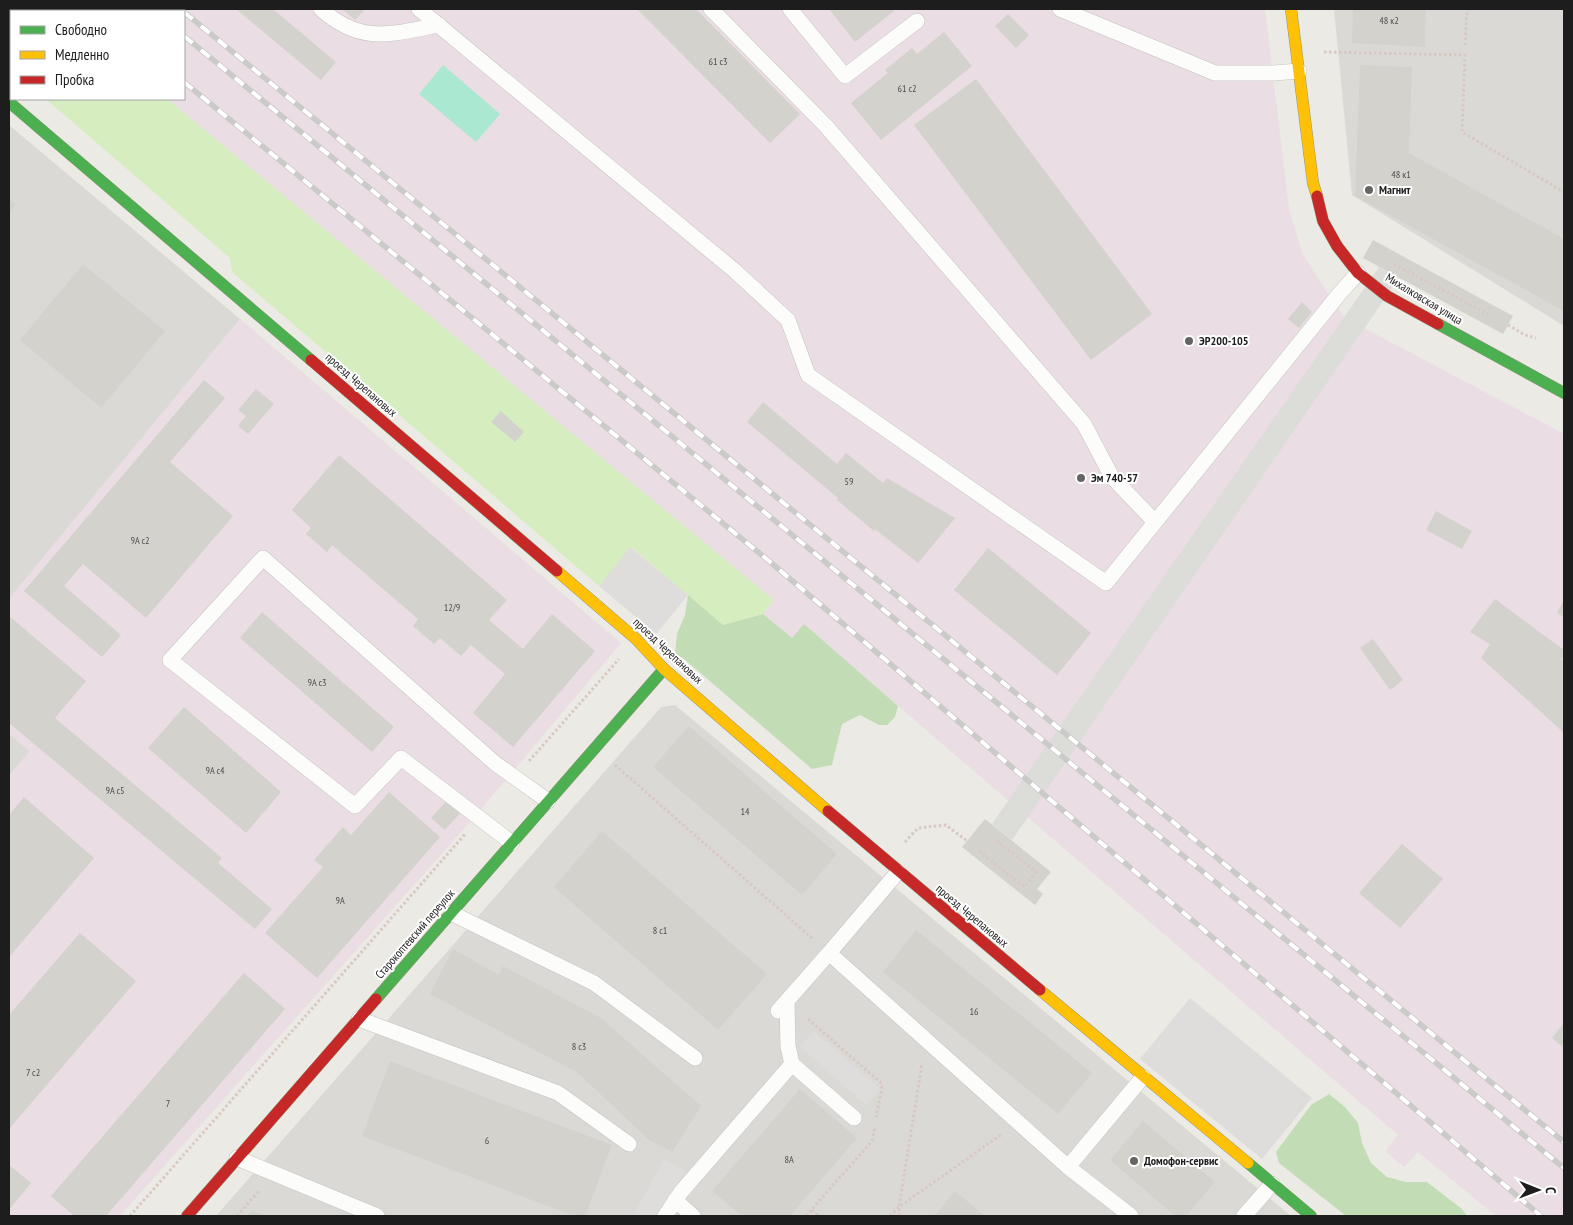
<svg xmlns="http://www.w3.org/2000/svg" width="1573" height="1225" font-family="'PT Sans Narrow',sans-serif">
	<rect width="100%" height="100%" fill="#eceae4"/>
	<path fill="#dbd9d6" d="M1334 9H1564V326L1352 195Z
		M9 125 240 319 9 599Z
		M675 705 1291 1216H216L661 707Z
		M9 734 30 751 9 776Z"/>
	<path fill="#eadde3" d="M58 9H1265L1289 209 1302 253 1333 302 1345 318 1564 434V1216H1496L1418 1152 1404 1167 1385 1151 1398 1135 804 625 792 638 763 614 773 600 167 99H184V11H61Z
		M240 319 621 643 476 815 120 1216H9V776L30 751 9 734V599Z"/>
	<path fill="#d5edbf" d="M9 9H58L61 11H11V68L9 66Z
		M46 99H167L774 600 763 614 723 625 631 547 599 586 232 272 230 258Z"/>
	<path fill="#c2ddb6" d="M688 595 723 625 763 614 792 638 804 624 898 706 895 717 887 725H879L860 715 842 724 832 765 812 769 683 658 675 654 677 634 685 615Z
		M1329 1094 1345 1107 1358 1123 1362 1143 1371 1163 1387 1177 1406 1182H1427L1462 1209 1467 1216H1346L1279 1163 1276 1152 1311 1105Z"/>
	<path fill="#abe8d2" d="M443 65 500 114 476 142 419 94Z"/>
	<path fill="#dedddb" d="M630 547 688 595 656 634 599 586Z
		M1190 998 1312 1098 1262 1159 1140 1059Z
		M814 1031 880 1089 866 1105 800 1047Z
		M664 1159 686 1171 659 1216H633Z"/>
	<path fill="#dcdcd9" d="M1379 267 1399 278 1012 840 992 824Z"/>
	<path fill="#d4d2cd" d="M236 9H273L336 62 321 80Z
		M342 9H365L355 20Z
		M637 9H696L800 114 770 143Z
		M829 9H893L894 11 855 42Z
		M1353 9H1426L1425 47 1352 43Z
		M1008 14 1029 35 1016 48 995 26Z
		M944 32 972 66 881 140 851 103 888 73 885 70 912 48 917 54Z
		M1360 65 1412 67 1409 153 1564 239V311L1355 196Z
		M976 79 1152 314 1091 360 914 125Z
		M9 199 16 205 9 213Z
		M1373 240 1513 316 1503 334 1363 258Z
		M83 264 165 331 101 408 20 340Z
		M1302 302 1312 312 1299 328 1288 319Z
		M204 380 225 398 170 462 233 516 146 618 83 564 64 586 121 635 102 657 24 591Z
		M256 389 274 404 248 434 238 426 246 416 238 410Z
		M763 402 837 464 846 453 883 483 887 478 955 518 918 563 875 529 874 531 837 500 838 498 747 422Z
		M501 411 524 432 515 442 491 422Z
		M339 455 507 600 489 620 523 649 552 614 595 651 513 747 473 713 505 674 471 645 461 656 440 638 434 644 413 626 418 619 332 545 327 552 306 534 311 528 292 510Z
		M1436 511 1472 531 1462 549 1426 530Z
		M988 548 1091 633 1057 675 954 590Z
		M1495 599 1564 650V656L1561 659 1564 661V733L1481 658 1490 644 1470 632Z
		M1564 600V617L1557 613Z
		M262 612 394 727 372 752 240 638Z
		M9 616 86 681 55 718 222 858 218 863 272 909 255 929 9 723Z
		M1373 639 1403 680 1390 690 1360 648Z
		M184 707 281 792 246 833 148 748Z
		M689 726 837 854 802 895 653 767Z
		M389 792 440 837 317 978 265 933 323 867 314 860 343 827 351 835Z
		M24 797 94 858 9 957V815Z
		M448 799 462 811 445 830 431 818Z
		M985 819 1051 872 1037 889 1043 894 1035 905 962 847Z
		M602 831 767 974 718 1030 554 887Z
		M1402 844 1443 879 1400 928 1359 893Z
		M916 930 1092 1073 1058 1114 883 972Z
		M80 933 136 981 9 1129V1015Z
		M453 949 499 975 503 966 601 1018 701 1106 672 1152 649 1140 578 1073 430 994Z
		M244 973 285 1009 106 1216H74L51 1196Z
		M1564 1023V1048L1552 1038Z
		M390 1061 612 1145 585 1216H574L362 1136Z
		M800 1089 857 1138 790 1216H742L712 1191Z
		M1143 1121 1215 1182 1186 1216H1175L1110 1160Z
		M9 1165 31 1183 9 1210Z
		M955 1191 985 1216H934Z
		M252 1211 265 1216H247Z"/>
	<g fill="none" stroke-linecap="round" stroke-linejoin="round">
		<g stroke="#c4c4c1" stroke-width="16">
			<path id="lane" d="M321 9C361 45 391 34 439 25
				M419 9 735 271 788 320 808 375 1106 583 1340 293 1358 273
				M711 9 826 126 1084 424 1112 477 1155 522
				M790 9 845 76 917 21
				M1060 9 1215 73H1274L1299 71
				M512 843 401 758 355 806 170 660 263 558 496 764 548 801
				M898 872 829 953 1068 1167
				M451 913 594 983 695 1058
				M787 1001 788 1046 792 1064
				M778 1011 829 953
				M359 1019 558 1093 629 1144
				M237 1158 377 1216
				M675 1200 693 1216
				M665 1216 681 1192 792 1064 854 1118
				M1131 1216 1068 1167 1143 1077
				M1244 1216 1272 1184"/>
		</g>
		<g stroke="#92957c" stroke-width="12">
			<path id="fast" d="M9 102 311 360
				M1438 324 1564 393
				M376 999 664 669
				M1248 1163 1311 1216"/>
		</g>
		<g stroke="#92957c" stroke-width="12">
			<path id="slow" d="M1291 9 1313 183 1317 196
				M557 571 636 639 664 669 828 811
				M1040 990 1248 1163"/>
		</g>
		<g stroke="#92957c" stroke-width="12">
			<path id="jam" d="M1317 196 1323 221 1337 246 1358 273 1387 296 1438 324
				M311 360 557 571
				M828 811 1040 990
				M187 1216 376 999"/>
		</g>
		<path stroke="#d7c8c4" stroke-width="3" stroke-dasharray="2.5 2.5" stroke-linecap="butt" d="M1465 45 1467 9
			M1324 52 1465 55 1462 132 1564 192
			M1394 264 1491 316
			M1508 325 1525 335 1536 338
			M529 761 619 659
			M615 765 813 939
			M905 842 918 828 946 825 967 841
			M979 851 1024 887 1036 872 996 840
			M808 1019 880 1082 882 1088 876 1117
			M812 1210 819 1216
			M130 1216 466 833
			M237 1216 259 1191
			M806 1216 872 1141 875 1128
			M890 1216 899 1207 1002 1134
			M899 1216V1207L922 1064"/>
		<use href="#lane" stroke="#fcfcfb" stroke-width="15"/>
		<use href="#fast" stroke="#4caf50" stroke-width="11"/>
		<use href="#slow" stroke="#ffc107" stroke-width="11"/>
		<use href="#jam" stroke="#c62828" stroke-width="11"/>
		<g stroke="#cacac9" stroke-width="5.5">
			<path id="rail" d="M95 9 98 11
				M151 9 154 11
				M184 12 1564 1142
				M184 36 1564 1168
				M184 82 769 561 1541 1216"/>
		</g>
		<use href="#rail" stroke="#fff" stroke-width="4" stroke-dasharray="11" stroke-linecap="butt"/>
	</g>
	<g fill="#656563" stroke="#fff" stroke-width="2">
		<circle cx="1369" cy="190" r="5"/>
		<circle cx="1189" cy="341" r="5"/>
		<circle cx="1081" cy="478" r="5"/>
		<circle cx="1134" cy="1161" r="5"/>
	</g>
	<g text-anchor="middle" stroke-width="4" stroke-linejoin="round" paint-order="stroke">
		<g font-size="10" fill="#4c4b4a">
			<text x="1389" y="24">48 к2</text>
			<text x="718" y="65">61 с3</text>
			<text x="907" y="92">61 с2</text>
			<text x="1401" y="178">48 к1</text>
			<text x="849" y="485">59</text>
			<text x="140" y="544">9А с2</text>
			<text x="452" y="611">12/9</text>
			<text x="317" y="686">9А с3</text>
			<text x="215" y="774">9А с4</text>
			<text x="115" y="794">9А с5</text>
			<text x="745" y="815">14</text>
			<text x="340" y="904">9А</text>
			<text x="660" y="934">8 с1</text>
			<text x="974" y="1015">16</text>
			<text x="579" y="1050">8 с3</text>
			<text x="33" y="1076">7 с2</text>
			<text x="168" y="1107">7</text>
			<text x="487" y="1144">6</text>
			<text x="789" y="1163">8А</text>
		</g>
		<g font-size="12" font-weight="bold" fill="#1d1d1d" stroke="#fff" text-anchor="start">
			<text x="1379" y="194">Магнит</text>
			<text x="1199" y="345">ЭР200-105</text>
			<text x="1091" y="482">Эм 740-57</text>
			<text x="1144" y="1165">Домофон-сервис</text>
		</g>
		<g font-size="12" fill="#1d1d1d" stroke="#fff">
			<text transform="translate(1424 299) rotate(31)" y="4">Михалковская улица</text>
			<text transform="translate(361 385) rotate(41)" y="4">проезд Черепановых</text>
			<text transform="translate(668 651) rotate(43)" y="4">проезд Черепановых</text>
			<text transform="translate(972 916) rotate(40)" y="4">проезд Черепановых</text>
			<text transform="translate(415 934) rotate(-49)" y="4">Старокоптевский переулок</text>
		</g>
	</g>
	<rect width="1573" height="1225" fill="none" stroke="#1d1d1d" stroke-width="20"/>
	<rect x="10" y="10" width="175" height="90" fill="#ffffff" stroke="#a5a5a5"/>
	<rect x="20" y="26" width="25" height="8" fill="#4caf50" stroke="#a5a5a5"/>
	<text x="55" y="35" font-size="15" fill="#1d1d1d">Свободно</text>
	<rect x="20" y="51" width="25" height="8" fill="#ffc107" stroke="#a5a5a5"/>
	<text x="55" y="60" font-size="15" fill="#1d1d1d">Медленно</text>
	<rect x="20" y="76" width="25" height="8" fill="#c62828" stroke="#a5a5a5"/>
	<text x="55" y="85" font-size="15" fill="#1d1d1d">Пробка</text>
	<g transform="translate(1538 1190) rotate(91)" stroke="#ffffff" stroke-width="4" paint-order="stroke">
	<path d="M0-4L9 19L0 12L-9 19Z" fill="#1d1d1d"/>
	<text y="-8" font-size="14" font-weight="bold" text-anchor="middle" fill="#1d1d1d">С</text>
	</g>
</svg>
